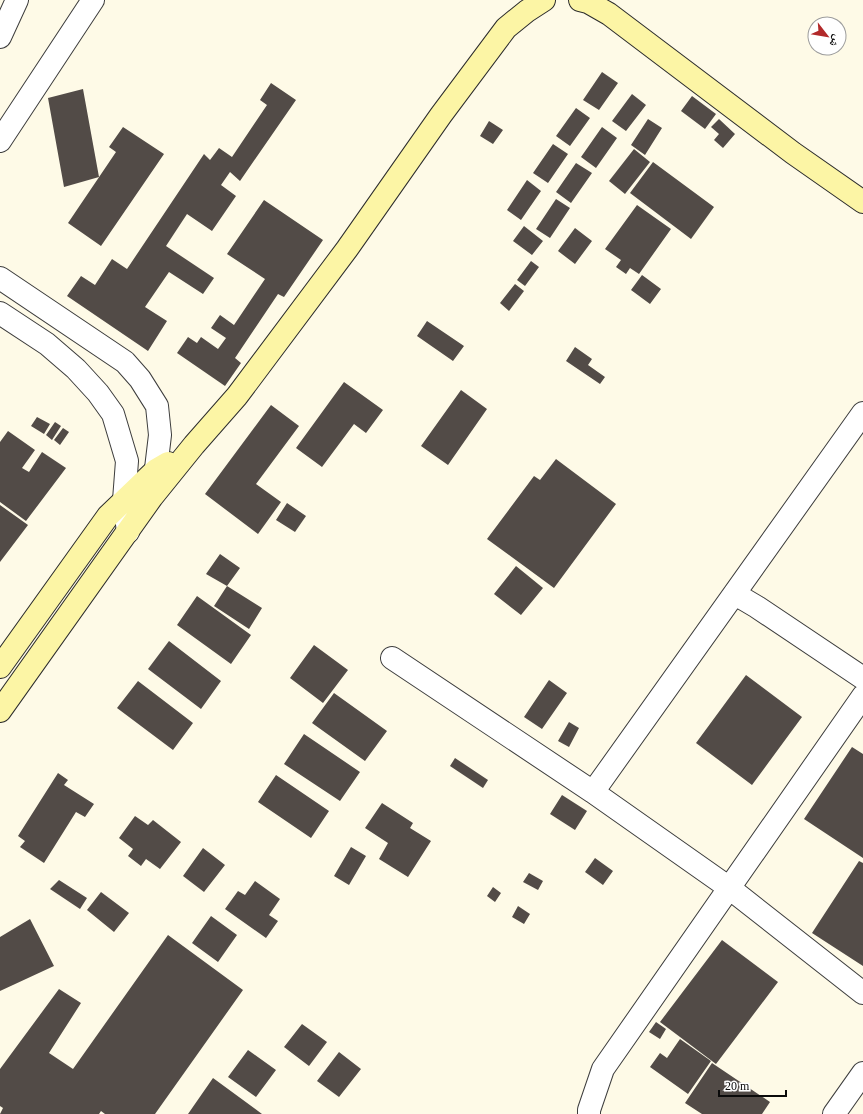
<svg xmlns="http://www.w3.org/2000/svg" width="863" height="1114" font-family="'Times New Roman','Noto Naskh Arabic',serif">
	<rect width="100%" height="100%" fill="#fefae7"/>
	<path fill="#524b47" d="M602 72 618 83 599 110 583 100Z
		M271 83 296 100 240 181 230 172 221 185 236 196 212 231 187 214 166 246 214 278 203 294 169 272 145 307 167 321 148 351 67 296 81 276 95 285 112 259 127 269 204 154 210 160 219 148 232 157 267 105 260 100Z
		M83 89 99 177 64 187 48 98Z
		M632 94 646 105 626 131 612 121Z
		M692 96 716 114 705 129 681 111Z
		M576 108 590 118 570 146 556 136Z
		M648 119 662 128 645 155 631 145Z
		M719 119 735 134 723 148 714 140 719 134 711 127Z
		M489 121 503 130 493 144 480 136Z
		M123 127 164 154 101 246 68 223 116 152 109 147Z
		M602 127 617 138 596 168 581 157Z
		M553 144 568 154 548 183 533 173Z
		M634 149 650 162 625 194 609 181Z
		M653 162 714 207 691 239 630 193Z
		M576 163 592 173 571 203 556 192Z
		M527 180 541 191 521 220 507 210Z
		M556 199 570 208 550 238 536 229Z
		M264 200 323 240 284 297 278 294 235 358 241 363 225 386 177 353 188 337 197 343 201 337 218 349 226 338 211 328 220 315 234 325 265 279 227 254Z
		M637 205 671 229 639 274 630 268 626 274 616 267 621 260 605 249Z
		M524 226 543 241 532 255 513 241Z
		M575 228 592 241 575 264 558 251Z
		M531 261 539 267 525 286 517 280Z
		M642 275 661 289 650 304 631 290Z
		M515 284 524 291 509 311 500 303Z
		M427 321 464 346 453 361 417 336Z
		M575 347 592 359 588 365 605 377 600 384 566 361Z
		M344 382 383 410 366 433 354 424 322 467 296 448Z
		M461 390 487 409 448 465 421 446Z
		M271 405 299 426 256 484 281 502 258 534 205 494Z
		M37 417 50 424 44 434 31 426Z
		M55 422 61 426 52 440 46 435Z
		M63 428 69 432 60 445 54 440Z
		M8 431 35 450 22 468 29 472 42 452 66 468 26 521 0 502V442Z
		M556 459 616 504 554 588 487 539 534 476 540 480Z
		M287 503 306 516 295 532 276 520Z
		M0 505 28 525 0 562Z
		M220 554 240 568 227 586 206 574Z
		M516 566 543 588 521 615 494 594Z
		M227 586 262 608 249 629 214 606Z
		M197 596 251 635 231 664 177 625Z
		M169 641 221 681 201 709 148 669Z
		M314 645 348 670 323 703 290 678Z
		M746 675 802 717 752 785 696 743Z
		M549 680 567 693 542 729 524 717Z
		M138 681 193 723 173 750 117 708Z
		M334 693 387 731 365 761 312 723Z
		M569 722 579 728 569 747 558 741Z
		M304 734 360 772 340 801 284 764Z
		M852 747 863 754V858L804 819Z
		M455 758 488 780 483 788 450 766Z
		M58 773 68 780 64 785 94 804 85 817 76 812 44 863 20 847 25 841 18 836Z
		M276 775 329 811 311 838 258 802Z
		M562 795 587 811 575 830 550 814Z
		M382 803 413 823 410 828 431 841 408 877 379 859 388 843 365 828Z
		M135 816 148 825 153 820 181 842 160 869 146 859 141 866 128 856 133 849 119 838Z
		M351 847 366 856 349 885 334 876Z
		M203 848 225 865 204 892 183 876Z
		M595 858 613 871 603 885 585 872Z
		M859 861 863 863V966L812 933Z
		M529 873 543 881 538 890 523 882Z
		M59 880 87 898 80 909 50 889Z
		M255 881 280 899 269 915 278 921 266 938 225 909 238 891 245 895Z
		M493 887 501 893 495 902 487 896Z
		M101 892 129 913 114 932 87 910Z
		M518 906 530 914 524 924 512 917Z
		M211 916 237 935 218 962 192 943Z
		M30 919 54 966 0 991V937Z
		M168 935 243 990 155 1114H105L101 1111 99 1114H0L3 1108 0 1106V1069L59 989 81 1003 49 1053 73 1069Z
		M722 940 778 982 716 1064 660 1022Z
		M656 1022 666 1029 660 1039 649 1032Z
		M302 1024 327 1042 309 1066 284 1047Z
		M680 1039 711 1061 688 1094 650 1067 660 1053 667 1058Z
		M248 1050 276 1070 256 1097 228 1077Z
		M339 1052 361 1069 339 1097 317 1081Z
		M712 1063 770 1102 762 1114H702L685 1103Z
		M213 1078 262 1114H188Z"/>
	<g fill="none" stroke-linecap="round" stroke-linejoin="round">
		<g stroke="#3d3d3d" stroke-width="24">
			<path id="street" d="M0 37 17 0
				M0 141 93 0
				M0 278 125 362 140 379 157 406 160 435 154 485
				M0 313 47 344 76 369 98 393 113 414 127 461 124 500 128 532
				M735 594 757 607 863 678
				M392 658 593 792 728 887 863 993
				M593 792 863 413
				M589 1114V1110L603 1069 863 696
				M834 1114 863 1073"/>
		</g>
		<g stroke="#2c2c2c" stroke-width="24">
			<path id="secondary" d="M580 0 588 2 609 14 793 153 863 202
				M0 667 108 516 156 470 168 463
				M0 711 152 497 194 445 237 396 347 249 441 115 506 28 527 11 544 0"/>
		</g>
		<use href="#street" stroke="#fff" stroke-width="22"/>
		<use href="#secondary" stroke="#fcf5a5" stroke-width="22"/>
	</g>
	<g transform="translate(827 36) rotate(121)"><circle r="19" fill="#ffffff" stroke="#9d9d9d"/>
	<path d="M0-3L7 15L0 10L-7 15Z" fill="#b2292a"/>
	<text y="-6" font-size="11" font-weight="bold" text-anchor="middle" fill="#0a0a0a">ش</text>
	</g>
	<path d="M719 1090v6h67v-6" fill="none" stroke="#0a0a0a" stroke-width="2"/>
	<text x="725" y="1090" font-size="12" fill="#0a0a0a" stroke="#ffffff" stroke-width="3" paint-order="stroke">20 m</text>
</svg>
